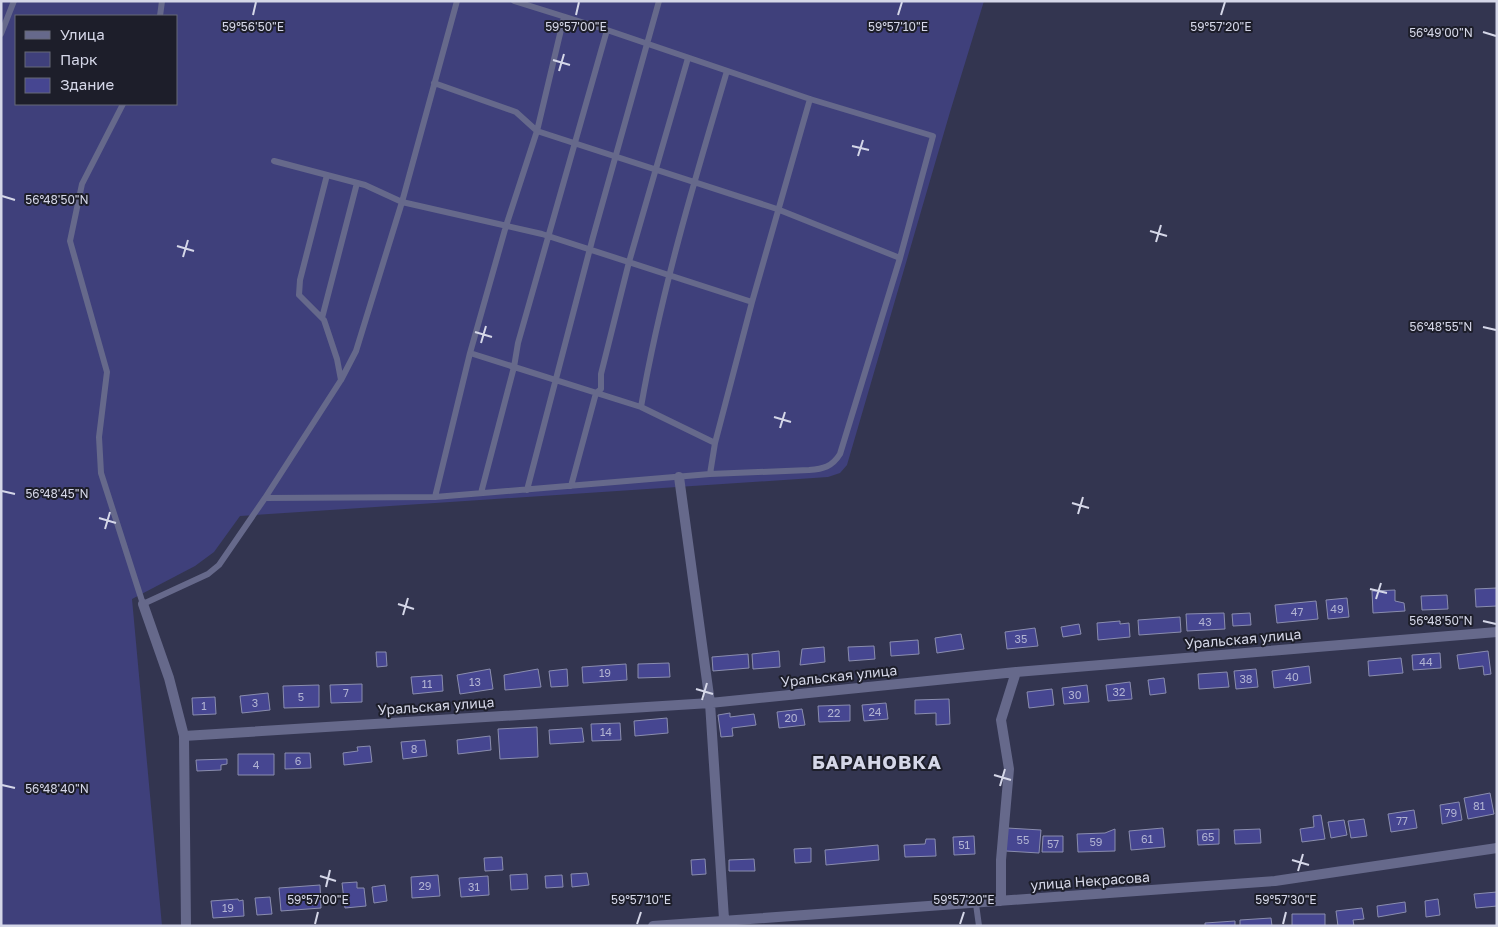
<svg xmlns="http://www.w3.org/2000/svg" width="1498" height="927" font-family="'Golos Text',sans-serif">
	<rect width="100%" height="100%" fill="#333550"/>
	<path fill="#3f407b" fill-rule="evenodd" d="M1 1H984L950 112 847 465 840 473 828 477 240 516 214 552 195 566 132 599 162 926H1ZM16 16H176V104H16Z"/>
	<path fill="#464691" stroke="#8a8dae" d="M1497 588V606L1476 607 1475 589Z
		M1395 590V601L1404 603 1405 611 1373 613 1372 591Z
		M1447 595 1448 609 1422 610 1421 596Z
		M1347 598 1349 617 1328 619 1326 600Z
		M1316 601 1318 619 1277 623 1275 605Z
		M1224 613 1225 629 1187 631 1186 614Z
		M1250 613 1251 625 1233 626 1232 614Z
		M1180 617 1181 632 1139 635 1138 620Z
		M1120 621V624L1129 623 1130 637 1098 640 1097 623Z
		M1079 624 1081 634 1063 637 1061 627Z
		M1035 628 1038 646 1007 649 1005 632Z
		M961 634 964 649 937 653 935 638Z
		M918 640 919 654 891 656 890 642Z
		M874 646 875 659 849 661 848 647Z
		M824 647 825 662 800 665 802 649Z
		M779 651 780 667 753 669 752 654Z
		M1488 651 1491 674 1484 675 1483 666 1459 669 1457 655Z
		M376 652H386L387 666 377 667Z
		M1440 653 1441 668 1413 670 1412 655Z
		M748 654 749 668 713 671 712 657Z
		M1401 658 1403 673 1369 676 1368 661Z
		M669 663 670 677 638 678V664Z
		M626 664 627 680 583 683 582 667Z
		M1309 666 1311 683 1274 688 1272 671Z
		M490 669 493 689 460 694 457 675Z
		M538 669 541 687 505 690 504 675Z
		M567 669 568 686 551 687 549 671Z
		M1256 669 1258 687 1236 689 1234 671Z
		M1227 672 1229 687 1199 689 1198 674Z
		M442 675 443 691 413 694 411 677Z
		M1164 678 1166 693 1150 695 1148 680Z
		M1130 682 1132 699 1108 701 1106 685Z
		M362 684V702L331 703 330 685Z
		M319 685V707L284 708 283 686Z
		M1087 685 1089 702 1064 704 1062 688Z
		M1052 689 1054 705 1029 708 1027 692Z
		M268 693 270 710 242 713 240 696Z
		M215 697 216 714 193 715 192 698Z
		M949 699 950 724 936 725V713L915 714V700Z
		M886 703 888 719 864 721 862 705Z
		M850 705V721L819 722 818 706Z
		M802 709 805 725 779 728 777 712Z
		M730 713V717L754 714 756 725 732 728 733 736 721 737 718 715Z
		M667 718 668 733 635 736 634 721Z
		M620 723 621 740 592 741 591 724Z
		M537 727 538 757 500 759 498 729Z
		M582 728 584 742 550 744 549 730Z
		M490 736 491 750 458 754 457 740Z
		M425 740 427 756 403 759 401 742Z
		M370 746 372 762 344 765 343 753 358 751 357 747Z
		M285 753H310L311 768 285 769Z
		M238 754H274V775H238Z
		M227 759V764L221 765V770L197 771 196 760Z
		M1490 793 1494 814 1468 819 1464 798Z
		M1459 802 1462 820 1442 824 1440 805Z
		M1414 810 1417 828 1391 832 1388 814Z
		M1321 815 1325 839 1302 842 1300 829 1314 827 1313 816Z
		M1364 819 1367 836 1351 838 1348 821Z
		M1344 820 1347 835 1331 838 1328 822Z
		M1007 828 1041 830 1039 853 1006 851Z
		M1163 828 1165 847 1131 850 1129 831Z
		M1115 829V851L1078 852 1077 834 1105 833Z
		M1219 829V844L1198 845 1197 830Z
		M1260 829 1261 843 1235 844 1234 830Z
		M974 836 975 854 954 855 953 837Z
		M1043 836H1063V852H1042Z
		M926 839H935L936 856 905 857 904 845 925 844Z
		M878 845 879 860 826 865 825 850Z
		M811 848V862L795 863 794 849Z
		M502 857 503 870 485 871 484 858Z
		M705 859 706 874 692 875 691 860Z
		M754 859 755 871H729V860Z
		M587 873 589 885 572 887 571 874Z
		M527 874 528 889 511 890 510 875Z
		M438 875 440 896 412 898 411 877Z
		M562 875 563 887 546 888 545 876Z
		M488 876 489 895 461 897 459 878Z
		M357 882V888H364L366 906 345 908 342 883Z
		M320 885 321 908 281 911 279 888Z
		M385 885 387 901 374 903 372 887Z
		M1497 892V906L1476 908 1474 894Z
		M270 897 272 914 257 915 255 898Z
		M238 899 239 901 243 900 244 916 213 918 211 901Z
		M1438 899 1440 915 1426 917 1425 901Z
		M1405 902 1406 912 1378 917 1377 906Z
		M1362 908 1364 919 1353 920 1354 926H1338L1336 911Z
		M1292 914H1325V926H1292Z
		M1271 918 1272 926H1240V920Z
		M1235 921V926H1205V923Z"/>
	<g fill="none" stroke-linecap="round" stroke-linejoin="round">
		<path stroke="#66698b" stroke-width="6" d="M160 16 162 1
			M1 34 14 1
			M434 83 516 112 537 131 777 209 900 258
			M123 104 82 184 70 241 107 372 99 437 101 473 143 604 208 574 219 565 265 498 435 497 710 474 809 470C823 469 832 467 840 454L900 258 933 136 810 99 607 30 514 1
			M274 161 365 185 402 202 542 234 752 302
			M327 175 300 280 299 295 324 320 337 359 341 380
			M322 318 357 183
			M470 353 641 407 715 443
			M641 407C661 292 694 182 727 71
			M710 474 715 443 752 302 810 99
			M571 486 596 393 601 389V374L629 262 688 58
			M527 490 593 237 659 1
			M481 493 514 367 518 343 607 30
			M435 497 470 353 506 226 537 131 564 17
			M265 498 341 380 356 351 402 202 457 1
			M976 904 979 926"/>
		<path stroke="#66698b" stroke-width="10" d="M679 477 710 703 724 919
			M143 604 169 678 184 736 186 926
			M184 736 710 703 1016 672 1497 632
			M1001 901V860L1009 769 1001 720 1016 672
			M653 926 1275 881 1497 848"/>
	</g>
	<path fill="none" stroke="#d5d7e8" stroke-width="2" d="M253 15 256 2M576 15 579 2M898 15 902 2M1221 15 1225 2M1483 32 1496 36M553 60 570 65M559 71 564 54M852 146 869 150M858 156 863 140M2 196 15 200M1150 231 1167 236M1156 242 1161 225M177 246 194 251M183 257 188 240M1483 327 1496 330M475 332 492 337M481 343 486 326M774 417 791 422M780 428 785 412M2 491 15 494M1072 503 1089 508M1078 514 1083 497M99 518 116 523M105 529 110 512M1370 589 1387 593M1376 599 1381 583M398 604 414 609M403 615 408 598M1483 621 1496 624M696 689 713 694M702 700 707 683M994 775 1011 780M2 785 15 788M1000 786 1005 769M1292 860 1309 865M1298 871 1303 854M320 876 336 881M326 887 330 870M315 924 318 912M637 924 641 912M960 924 964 912M1283 924 1286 912"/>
	<g text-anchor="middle" stroke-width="4" stroke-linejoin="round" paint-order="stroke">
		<g font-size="11" fill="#b1b3d2">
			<text x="1337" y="613">49</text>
			<text x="1297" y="616">47</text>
			<text x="1205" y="626">43</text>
			<text x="1021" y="643">35</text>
			<text x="1426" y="666">44</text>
			<text x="605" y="677">19</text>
			<text x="1292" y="681">40</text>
			<text x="1246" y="683">38</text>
			<text x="475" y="686">13</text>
			<text x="427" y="688">11</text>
			<text x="1119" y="696">32</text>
			<text x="346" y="697">7</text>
			<text x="1075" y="699">30</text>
			<text x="301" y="701">5</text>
			<text x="255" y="707">3</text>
			<text x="204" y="710">1</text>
			<text x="875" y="716">24</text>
			<text x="834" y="717">22</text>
			<text x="791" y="722">20</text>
			<text x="606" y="736">14</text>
			<text x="414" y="753">8</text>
			<text x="298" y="765">6</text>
			<text x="256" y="769">4</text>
			<text x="1479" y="810">81</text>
			<text x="1451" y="817">79</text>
			<text x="1402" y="825">77</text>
			<text x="1208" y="841">65</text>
			<text x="1147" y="843">61</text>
			<text x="1023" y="844">55</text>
			<text x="1096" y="846">59</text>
			<text x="1053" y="848">57</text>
			<text x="964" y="849">51</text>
			<text x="425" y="890">29</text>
			<text x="474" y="891">31</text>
			<text x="228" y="912">19</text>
		</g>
		<g font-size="14" fill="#d5d7e8" stroke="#1d1e2a">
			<text transform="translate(1243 639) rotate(-5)" y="5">Уральская улица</text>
			<text transform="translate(839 676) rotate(-6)" y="5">Уральская улица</text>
			<text transform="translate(436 706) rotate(-4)" y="5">Уральская улица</text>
			<text transform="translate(1090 881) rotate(-4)" y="5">улица Некрасова</text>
		</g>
		<g font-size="19" font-weight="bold" letter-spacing="1" fill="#d5d7e8" stroke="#1d1e2a">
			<text x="877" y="769">БАРАНОВКА</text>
		</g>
	</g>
	<g font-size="12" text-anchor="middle" fill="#d5d7e8" stroke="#1d1e2a" stroke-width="4" stroke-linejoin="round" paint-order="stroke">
		<text x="253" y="31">59°56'50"E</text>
		<text x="576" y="31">59°57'00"E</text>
		<text x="898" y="31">59°57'10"E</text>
		<text x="1221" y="31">59°57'20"E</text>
		<text x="1441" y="37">56°49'00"N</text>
		<text x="57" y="204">56°48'50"N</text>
		<text x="1441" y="331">56°48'55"N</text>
		<text x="57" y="498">56°48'45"N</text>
		<text x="1441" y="625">56°48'50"N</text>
		<text x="57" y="793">56°48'40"N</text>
		<text x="318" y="904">59°57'00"E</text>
		<text x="641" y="904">59°57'10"E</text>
		<text x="964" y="904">59°57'20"E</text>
		<text x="1286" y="904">59°57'30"E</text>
	</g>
	<rect width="1498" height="927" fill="none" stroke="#d5d7e8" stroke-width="5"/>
	<rect x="15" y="15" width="162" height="90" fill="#1d1e2a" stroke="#676876"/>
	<rect x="25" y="31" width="25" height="8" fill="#66698b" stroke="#676876"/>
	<text x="60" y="40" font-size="15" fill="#d5d7e8">Улица</text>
	<rect x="25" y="52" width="25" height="15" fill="#3f407b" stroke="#676876"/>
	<text x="60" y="65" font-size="15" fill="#d5d7e8">Парк</text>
	<rect x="25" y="78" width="25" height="15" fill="#464691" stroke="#676876"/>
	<text x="60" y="90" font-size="15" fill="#d5d7e8">Здание</text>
</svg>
